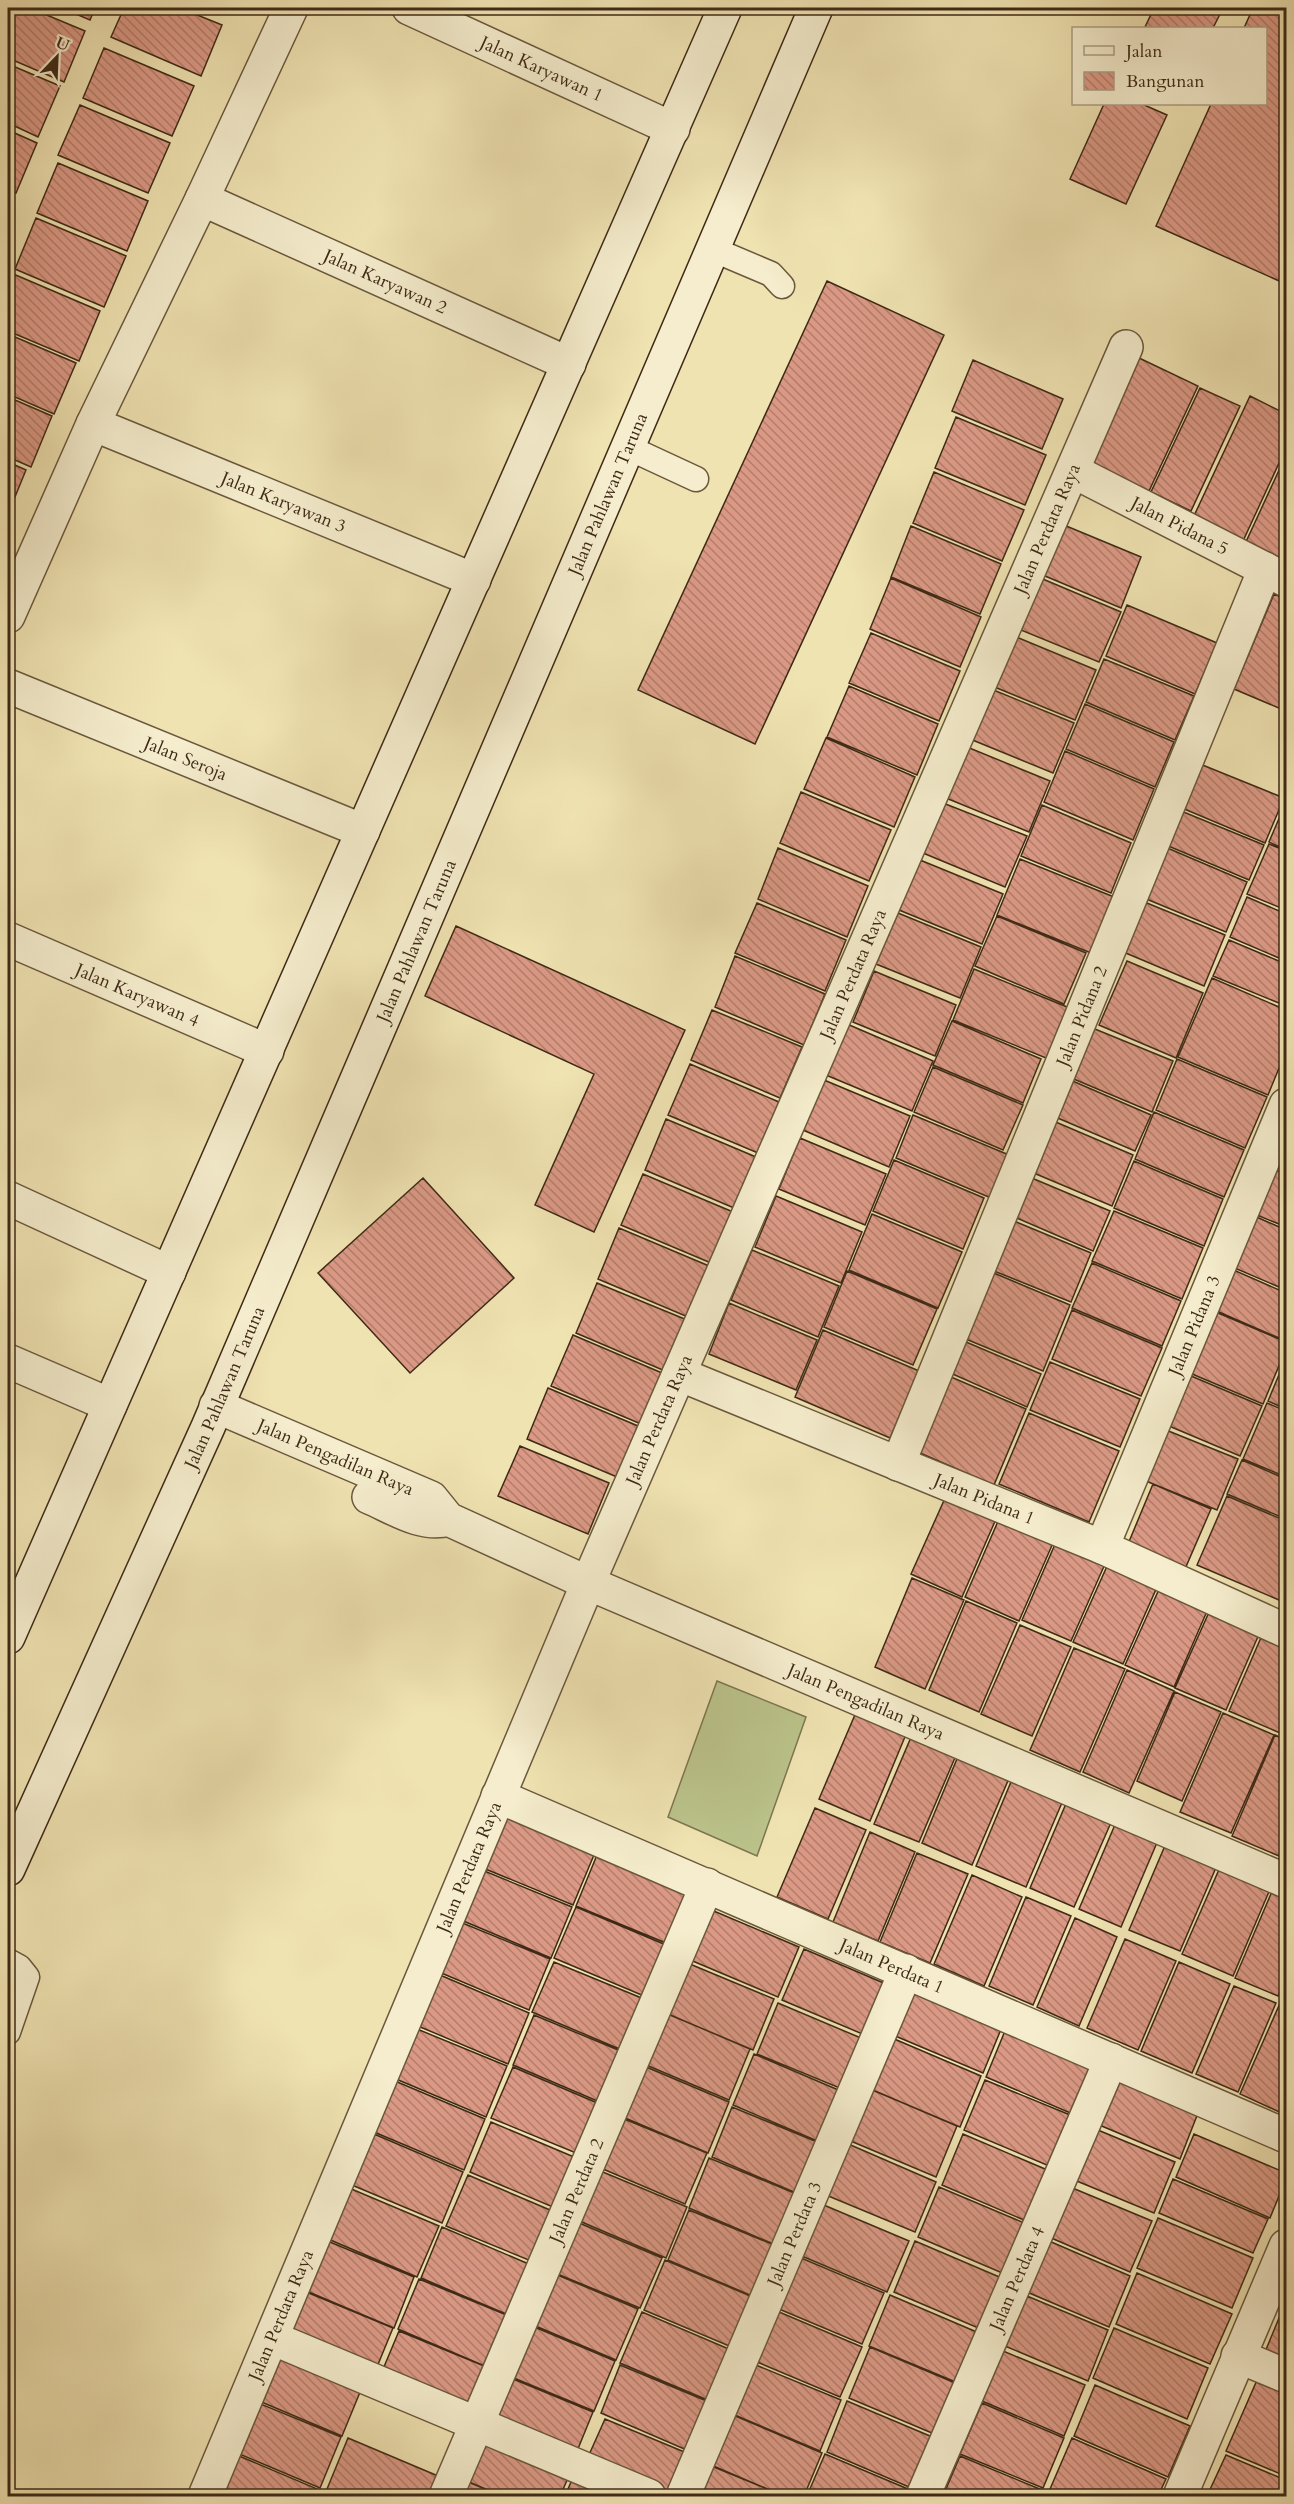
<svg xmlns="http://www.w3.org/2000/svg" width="1294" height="2504" font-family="Cardo,serif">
	<defs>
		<pattern id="building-back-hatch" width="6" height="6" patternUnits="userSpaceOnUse" patternTransform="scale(1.5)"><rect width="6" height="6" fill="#db9985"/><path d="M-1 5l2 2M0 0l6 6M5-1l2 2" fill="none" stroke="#b37d6c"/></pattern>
	</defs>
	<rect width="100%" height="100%" fill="#f0e3b2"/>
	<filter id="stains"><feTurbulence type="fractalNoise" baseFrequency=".00333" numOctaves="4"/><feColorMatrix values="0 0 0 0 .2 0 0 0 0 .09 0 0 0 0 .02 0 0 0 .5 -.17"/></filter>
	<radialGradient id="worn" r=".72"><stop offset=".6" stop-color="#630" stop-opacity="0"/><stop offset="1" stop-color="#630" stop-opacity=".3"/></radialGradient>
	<path fill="#bbc38b" stroke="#7c7650" stroke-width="1.5" d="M717 1681 806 1717 757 1856 668 1817Z"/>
	<path fill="url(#building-back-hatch)" stroke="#3e2a16" stroke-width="1.5" d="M8 8H30L85 31 64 82 8 58Z
		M62 8H95L90 20Z
		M124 8H180L222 25 201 76 111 37Z
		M1154 8H1223L1213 28H1149L1145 27Z
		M1253 8H1286V284L1156 226 1211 104H1266V28H1244Z
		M104 48 194 86 172 136 83 98Z
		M8 64 60 86 38 137 8 123Z
		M1104 104H1142L1167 115 1126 204 1070 179Z
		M80 105 170 143 148 193 58 155Z
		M8 130 37 143 16 193 8 190Z
		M58 163 148 201 127 251 37 213Z
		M36 218 126 256 104 307 15 269Z
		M11 273 100 311 79 361 8 331V281Z
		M827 281 944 335 755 744 638 690Z
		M8 334 76 363 54 414 8 394Z
		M1137 357 1198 386 1149 491 1089 463Z
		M973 360 1063 399 1042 449 952 411Z
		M1200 388 1240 406 1191 511 1151 492Z
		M1250 396 1286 414V448L1243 541 1193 518Z
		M8 397 52 416 31 467 8 457Z
		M956 417 1046 455 1025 505 935 468Z
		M1286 455V563L1245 544Z
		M8 462 26 470 8 514Z
		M934 472 1024 510 1002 561 913 523Z
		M1059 523 1141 557 1121 608 1038 573Z
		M911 526 1001 564 980 614 891 577Z
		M1038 577 1121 612 1099 662 1016 628Z
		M891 578 981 617 960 667 870 629Z
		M1274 594 1286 599V711L1234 689Z
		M1127 605 1217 643 1195 694 1106 656Z
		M871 633 960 671 939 721 849 683Z
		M1014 636 1096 670 1075 720 992 686Z
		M1104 659 1194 696 1175 740 1086 702Z
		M849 686 938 724 917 775 827 737Z
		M991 689 1074 723 1053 773 970 739Z
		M1085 704 1174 742 1155 787 1066 749Z
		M826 738 915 777 894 827 804 789Z
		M967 747 1050 781 1029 832 946 798Z
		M1065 751 1154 789 1133 840 1044 802Z
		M1200 764 1284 798 1265 843 1182 808Z
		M801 792 891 830 869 881 780 843Z
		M1286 802V850L1269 842Z
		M943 803 1027 836 1005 887 923 853Z
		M1042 805 1131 843 1111 893 1021 856Z
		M1181 811 1264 845 1249 880 1166 845Z
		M1269 844 1286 851V910L1247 894Z
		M1165 847 1247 882 1226 932 1144 898Z
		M778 848 868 886 847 937 758 899Z
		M1020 859 1114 897 1091 953 997 915Z
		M920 860 1003 894 982 944 899 910Z
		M1247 897 1286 914V961L1230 937Z
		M1142 901 1225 935 1204 986 1121 951Z
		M757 903 846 940 825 991 735 953Z
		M898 913 981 947 960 998 876 964Z
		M997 916 1086 953 1064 1004 975 966Z
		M456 926 685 1030 594 1232 535 1205 594 1074 425 996Z
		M1229 940 1286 964V1006L1213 976Z
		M735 956 825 994 804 1045 715 1007Z
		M1127 961 1203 993 1176 1058 1099 1025Z
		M974 969 1072 1009 1051 1060 953 1020Z
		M874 971 956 1005 935 1056 853 1022Z
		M1212 978 1286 1010V1051L1268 1095 1178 1057Z
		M712 1010 802 1047 780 1098 691 1060Z
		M952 1021 1041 1059 1023 1103 933 1065Z
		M847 1024 933 1061 912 1111 826 1075Z
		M1090 1027 1173 1061 1152 1112 1069 1077Z
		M1177 1059 1267 1097 1245 1148 1156 1110Z
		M690 1064 779 1102 758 1153 668 1115Z
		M933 1067 1023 1105 1003 1150 914 1112Z
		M1068 1079 1151 1115 1135 1151 1053 1116Z
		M824 1080 910 1116 889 1167 803 1130Z
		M1154 1112 1244 1150 1224 1197 1135 1159Z
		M913 1115 1009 1155 991 1198 896 1158Z
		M666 1119 756 1157 734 1208 645 1170Z
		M1051 1120 1133 1155 1112 1206 1029 1171Z
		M1286 1130V1171L1272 1165Z
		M800 1138 886 1174 865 1225 779 1189Z
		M894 1160 984 1198 963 1249 873 1211Z
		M1134 1161 1223 1199 1204 1246 1114 1208Z
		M1270 1168 1286 1174V1227L1252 1213Z
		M643 1174 733 1212 711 1263 621 1225Z
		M1027 1176 1110 1211 1093 1251 1010 1215Z
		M423 1178 514 1278 410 1373 318 1273Z
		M776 1196 862 1232 841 1283 755 1247Z
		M1114 1211 1203 1248 1182 1299 1092 1261Z
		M872 1214 962 1252 938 1308 849 1270Z
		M1252 1215 1286 1230V1290L1230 1266Z
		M1009 1219 1091 1253 1071 1302 989 1269Z
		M619 1228 709 1266 688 1317 598 1279Z
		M752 1250 839 1286 818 1337 731 1300Z
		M1092 1263 1181 1301 1162 1346 1072 1308Z
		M1229 1268 1286 1293V1341L1212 1309Z
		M847 1271 937 1309 913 1365 824 1327Z
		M989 1271 1070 1305 1043 1371 961 1337Z
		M597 1283 687 1320 665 1371 576 1333Z
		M729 1303 817 1340 796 1390 709 1354Z
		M1072 1310 1162 1348 1141 1396 1052 1359Z
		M1211 1310 1286 1342V1349L1263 1404 1185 1371Z
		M823 1330 919 1371 890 1438 795 1397Z
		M573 1335 662 1373 641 1424 551 1386Z
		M959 1339 1041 1374 1027 1407 946 1371Z
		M1286 1358V1409L1268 1401Z
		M1050 1362 1140 1399 1120 1447 1030 1410Z
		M1184 1373 1262 1406 1240 1456 1162 1423Z
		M944 1374 1026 1409 994 1485 913 1450Z
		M548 1388 638 1426 617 1477 527 1439Z
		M1267 1403 1286 1411V1477L1243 1459Z
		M1029 1413 1119 1451 1089 1522 999 1484Z
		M1161 1428 1238 1459 1217 1510 1141 1479Z
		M520 1446 609 1483 588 1534 498 1496Z
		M1242 1460 1286 1479V1519L1227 1494Z
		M1153 1484 1211 1509 1185 1569 1128 1544Z
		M946 1496 996 1519 962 1597 911 1574Z
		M1227 1496 1286 1521V1603L1197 1565Z
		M999 1519 1053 1543 1019 1621 965 1597Z
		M1056 1542 1105 1564 1071 1641 1022 1620Z
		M1108 1564 1157 1587 1123 1664 1073 1642Z
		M912 1578 964 1600 925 1689 875 1667Z
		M1160 1587 1208 1609 1174 1687 1125 1665Z
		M966 1601 1017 1623 979 1712 929 1690Z
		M1210 1610 1260 1632 1226 1710 1175 1688Z
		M1020 1625 1071 1647 1032 1736 981 1714Z
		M1263 1633 1286 1644V1717L1280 1733 1229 1711Z
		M1074 1648 1125 1669 1080 1772 1030 1750Z
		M1127 1670 1174 1691 1129 1793 1083 1772Z
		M1175 1692 1221 1712 1182 1801 1137 1781Z
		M857 1710 907 1732 870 1821 819 1799Z
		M1223 1713 1274 1735 1231 1833 1180 1812Z
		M912 1735 957 1753 919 1842 874 1824Z
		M1275 1735 1286 1740V1839L1279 1856 1232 1836Z
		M959 1754 1010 1776 972 1865 922 1843Z
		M1013 1777 1064 1798 1026 1887 976 1866Z
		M1068 1799 1113 1818 1074 1907 1030 1888Z
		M815 1808 866 1830 828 1919 777 1897Z
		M505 1817 594 1855 573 1905 483 1868Z
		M1117 1820 1159 1838 1121 1927 1079 1909Z
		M870 1832 915 1852 878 1941 833 1922Z
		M1167 1841 1218 1863 1180 1951 1129 1930Z
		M1286 1845V1859L1281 1856Z
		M917 1853 968 1874 930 1963 880 1942Z
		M597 1855 687 1893 666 1943 576 1906Z
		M1221 1865 1271 1887 1233 1976 1182 1954Z
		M482 1870 572 1907 551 1958 461 1920Z
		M972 1875 1022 1897 984 1986 934 1964Z
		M1273 1889 1286 1895V1976L1278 1996 1235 1978Z
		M1026 1897 1071 1916 1033 2005 989 1986Z
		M576 1907 666 1945 644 1996 554 1958Z
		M709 1909 799 1947 778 1997 688 1959Z
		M1075 1918 1117 1937 1079 2026 1037 2007Z
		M460 1922 550 1959 529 2010 439 1972Z
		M1125 1939 1176 1961 1138 2050 1087 2028Z
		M804 1949 893 1987 872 2038 782 2000Z
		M554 1962 644 1999 622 2050 532 2012Z
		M685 1962 774 1999 753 2050 663 2012Z
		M1179 1962 1230 1984 1192 2073 1141 2051Z
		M440 1975 529 2013 508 2064 418 2026Z
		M1286 1984V1998L1281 1996Z
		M915 1985 1004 2022 983 2073 893 2035Z
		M1234 1986 1276 2003 1238 2092 1196 2074Z
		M1281 2001 1286 2003V2115L1240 2094Z
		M778 2003 868 2041 847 2091 757 2054Z
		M661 2011 750 2049 729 2100 639 2062Z
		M534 2015 623 2052 602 2103 513 2065Z
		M1007 2026 1096 2064 1075 2115 986 2077Z
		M417 2029 507 2066 486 2117 396 2079Z
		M892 2038 981 2076 960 2127 870 2089Z
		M754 2054 843 2092 822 2143 733 2105Z
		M639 2064 729 2102 708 2153 618 2115Z
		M513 2067 602 2105 581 2155 491 2118Z
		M1119 2074 1200 2108 1180 2159 1097 2124Z
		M985 2080 1075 2117 1054 2168 964 2130Z
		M395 2081 485 2119 464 2170 374 2132Z
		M868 2088 957 2126 936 2177 846 2139Z
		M732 2107 822 2144 801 2195 712 2157Z
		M617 2116 707 2153 685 2204 596 2166Z
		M491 2122 581 2160 560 2210 470 2172Z
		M1093 2128 1175 2162 1154 2213 1072 2179Z
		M374 2134 463 2172 442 2223 352 2185Z
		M963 2134 1052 2172 1031 2223 942 2185Z
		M1194 2134 1286 2173V2179L1270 2218 1176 2177Z
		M846 2143 936 2182 915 2232 826 2195Z
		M709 2158 799 2195 778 2246 689 2208Z
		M598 2170 687 2207 666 2258 577 2220Z
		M468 2175 557 2213 536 2263 446 2226Z
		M1173 2179 1268 2219 1253 2253 1159 2213Z
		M939 2187 1029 2225 1007 2275 918 2237Z
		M1070 2187 1152 2221 1130 2272 1049 2237Z
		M349 2188 439 2226 417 2277 328 2239Z
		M819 2203 909 2241 887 2292 797 2254Z
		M689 2210 779 2247 757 2298 668 2260Z
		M1158 2218 1253 2258 1232 2308 1137 2268Z
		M572 2220 662 2258 640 2308 550 2271Z
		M442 2227 531 2265 511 2316 421 2278Z
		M325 2240 414 2277 394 2328 304 2290Z
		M915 2241 1004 2279 983 2330 894 2292Z
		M1049 2241 1130 2276 1109 2327 1027 2292Z
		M794 2255 884 2293 862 2344 772 2306Z
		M665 2260 755 2298 734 2348 644 2310Z
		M548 2271 638 2309 616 2360 526 2322Z
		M1137 2273 1232 2314 1210 2364 1116 2324Z
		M419 2279 509 2316 487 2367 398 2329Z
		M304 2291 393 2328 372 2379 282 2341Z
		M890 2295 979 2333 958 2383 869 2346Z
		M1027 2296 1108 2330 1088 2381 1005 2346Z
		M1286 2301V2361L1265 2352Z
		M772 2309 862 2347 840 2397 750 2359Z
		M642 2312 731 2350 710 2401 620 2363Z
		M525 2323 615 2361 594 2411 504 2374Z
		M1114 2328 1208 2368 1187 2419 1093 2378Z
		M399 2331 489 2368 468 2419 378 2381Z
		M274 2347 363 2385 342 2436 252 2398Z
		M870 2347 960 2385 939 2436 849 2398Z
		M1003 2351 1085 2385 1064 2436 982 2401Z
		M751 2363 841 2400 820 2451 730 2413Z
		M620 2365 709 2402 689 2451 601 2413Z
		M1261 2371 1286 2382V2467L1283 2475 1226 2451Z
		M503 2375 593 2412 573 2461 483 2423Z
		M1095 2385 1190 2426 1168 2477 1074 2436Z
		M251 2400 341 2437 320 2488 230 2450Z
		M847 2401 937 2439 916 2490 827 2452Z
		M982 2403 1064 2438 1043 2488 960 2454Z
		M733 2415 822 2453 804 2496H784L711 2465Z
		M605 2419 694 2456 677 2496H655L584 2466Z
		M483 2429 573 2467 560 2496H502L462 2479Z
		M348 2438 438 2476 429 2496H345L327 2489Z
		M1072 2438 1166 2479 1158 2496H1068L1050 2489Z
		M232 2453 322 2491 319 2496H213Z
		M825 2454 915 2492 913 2496H821L809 2491Z
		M1226 2455 1283 2479 1275 2496H1207Z
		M960 2456 1042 2490 1039 2496H943Z
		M709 2465 784 2496H696Z
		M577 2468 641 2496H565Z
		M461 2479 502 2496H454Z
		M1286 2480V2496H1279Z
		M1049 2491 1063 2496H1047Z"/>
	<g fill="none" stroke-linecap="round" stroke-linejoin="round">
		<g stroke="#6a583d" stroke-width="27">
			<path id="lane" d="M712 249 771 274 782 286
				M627 447 696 479
				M8 1961 19 1967 27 1977 8 2032"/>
		</g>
		<g stroke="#6a583d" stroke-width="36">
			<g id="street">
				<path id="s1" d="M409 8 673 129"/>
				<path id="s2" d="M202 199 569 364"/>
				<path id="s3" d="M93 424 474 580"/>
				<path id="s4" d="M1073 471 1286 580"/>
				<path d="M8 616 93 424 202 199 291 8"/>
				<path id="s5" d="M8 686 363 831"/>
				<path id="s6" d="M8 939 267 1051"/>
				<path d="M8 1198 169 1272"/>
				<path d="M8 1361 110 1405"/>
				<path id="s7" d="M679 1374 1102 1547 1286 1631"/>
				<path id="s8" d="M216 1406 431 1498 448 1519 588 1583 1286 1881"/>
				<path id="s9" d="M898 1464 1265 569"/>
				<path d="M369 1497C393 1507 422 1527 448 1519"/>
				<path id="s10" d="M1102 1547 1286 1105"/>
				<path id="s11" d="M498 1796 1286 2136"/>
				<path d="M272 2338 649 2496"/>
				<path d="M1238 2356 1286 2376"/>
				<path id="s12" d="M205 2496 588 1583 1126 347"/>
				<path id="s13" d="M446 2496 707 1885"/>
				<path id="s14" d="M683 2496 906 1971"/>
				<path id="s15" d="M923 2496 1111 2060"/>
				<path d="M1180 2496 1286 2246"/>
			</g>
		</g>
		<g stroke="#3e2a16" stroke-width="36">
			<g id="secondary">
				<path d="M8 1637 725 8"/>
				<path id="s16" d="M8 1869 208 1427 816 8"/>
			</g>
		</g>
		<use href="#lane" stroke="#f5edcd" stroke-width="24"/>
		<use href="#street" stroke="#f5edcd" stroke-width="33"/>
		<use href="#secondary" stroke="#f5edcd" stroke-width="33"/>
	</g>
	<g text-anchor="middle" stroke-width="4.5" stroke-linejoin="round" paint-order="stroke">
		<g font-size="18" fill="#3e2a16" stroke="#f5edcd">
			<text dy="6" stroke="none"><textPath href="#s1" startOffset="146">Jalan Karyawan 1</textPath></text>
			<text dy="6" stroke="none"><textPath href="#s2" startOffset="201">Jalan Karyawan 2</textPath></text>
			<text dy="6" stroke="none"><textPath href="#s16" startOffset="1500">Jalan Pahlawan Taruna</textPath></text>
			<text dy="6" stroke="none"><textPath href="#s3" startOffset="206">Jalan Karyawan 3</textPath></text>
			<text dy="6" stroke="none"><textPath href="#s4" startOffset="120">Jalan Pidana 5</textPath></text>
			<text dy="6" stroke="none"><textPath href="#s12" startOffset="2140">Jalan Perdata Raya</textPath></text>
			<text dy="6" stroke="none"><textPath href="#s5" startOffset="192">Jalan Seroja</textPath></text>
			<text dy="6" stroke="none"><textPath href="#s16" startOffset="1014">Jalan Pahlawan Taruna</textPath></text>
			<text dy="6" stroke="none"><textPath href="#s12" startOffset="1654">Jalan Perdata Raya</textPath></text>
			<text dy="6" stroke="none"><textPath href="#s6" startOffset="141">Jalan Karyawan 4</textPath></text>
			<text dy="6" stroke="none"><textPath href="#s9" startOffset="484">Jalan Pidana 2</textPath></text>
			<text dy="6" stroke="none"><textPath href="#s10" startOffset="240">Jalan Pidana 3</textPath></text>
			<text dy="6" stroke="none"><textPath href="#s16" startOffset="528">Jalan Pahlawan Taruna</textPath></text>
			<text dy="6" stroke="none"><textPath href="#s12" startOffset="1168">Jalan Perdata Raya</textPath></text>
			<text dy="6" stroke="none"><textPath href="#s8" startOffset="130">Jalan Pengadilan Raya</textPath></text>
			<text dy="6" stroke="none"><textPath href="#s7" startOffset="330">Jalan Pidana 1</textPath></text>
			<text dy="6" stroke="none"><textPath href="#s8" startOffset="717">Jalan Pengadilan Raya</textPath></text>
			<text dy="6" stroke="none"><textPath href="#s12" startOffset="682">Jalan Perdata Raya</textPath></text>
			<text dy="6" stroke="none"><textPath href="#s11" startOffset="429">Jalan Perdata 1</textPath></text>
			<text dy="6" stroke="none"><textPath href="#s13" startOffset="332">Jalan Perdata 2</textPath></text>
			<text dy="6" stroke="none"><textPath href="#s14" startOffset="285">Jalan Perdata 3</textPath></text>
			<text dy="6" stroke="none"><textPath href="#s15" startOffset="237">Jalan Perdata 4</textPath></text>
			<text dy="6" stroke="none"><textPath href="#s12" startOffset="196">Jalan Perdata Raya</textPath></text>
		</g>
	</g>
	<rect width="1294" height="2504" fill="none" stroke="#f0e3b2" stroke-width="30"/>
	<rect x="9" y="9" width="1276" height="2486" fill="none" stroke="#3e2a16" stroke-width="3"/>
	<rect x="15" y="15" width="1264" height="2474" fill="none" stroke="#3e2a16" stroke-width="1.5"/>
	<rect x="1072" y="27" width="195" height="78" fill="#f5edcd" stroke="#ac9f84" stroke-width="1.5"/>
	<rect x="1084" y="46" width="30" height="9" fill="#f5edcd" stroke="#ac9f84" stroke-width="1.5"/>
	<text x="1126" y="57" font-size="18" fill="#3e2a16">Jalan</text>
	<rect x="1084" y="72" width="30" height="18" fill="url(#building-back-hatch)" stroke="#ac9f84" stroke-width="1.5"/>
	<text x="1126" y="87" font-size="18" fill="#3e2a16">Bangunan</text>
	<g transform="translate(57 57) rotate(23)" stroke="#f5edcd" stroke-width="4.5" paint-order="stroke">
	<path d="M0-4.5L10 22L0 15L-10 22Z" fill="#3e2a16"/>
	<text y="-9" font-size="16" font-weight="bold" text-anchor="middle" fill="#3e2a16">U</text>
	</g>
	<rect width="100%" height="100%" filter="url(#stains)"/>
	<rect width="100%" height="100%" fill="url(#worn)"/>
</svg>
